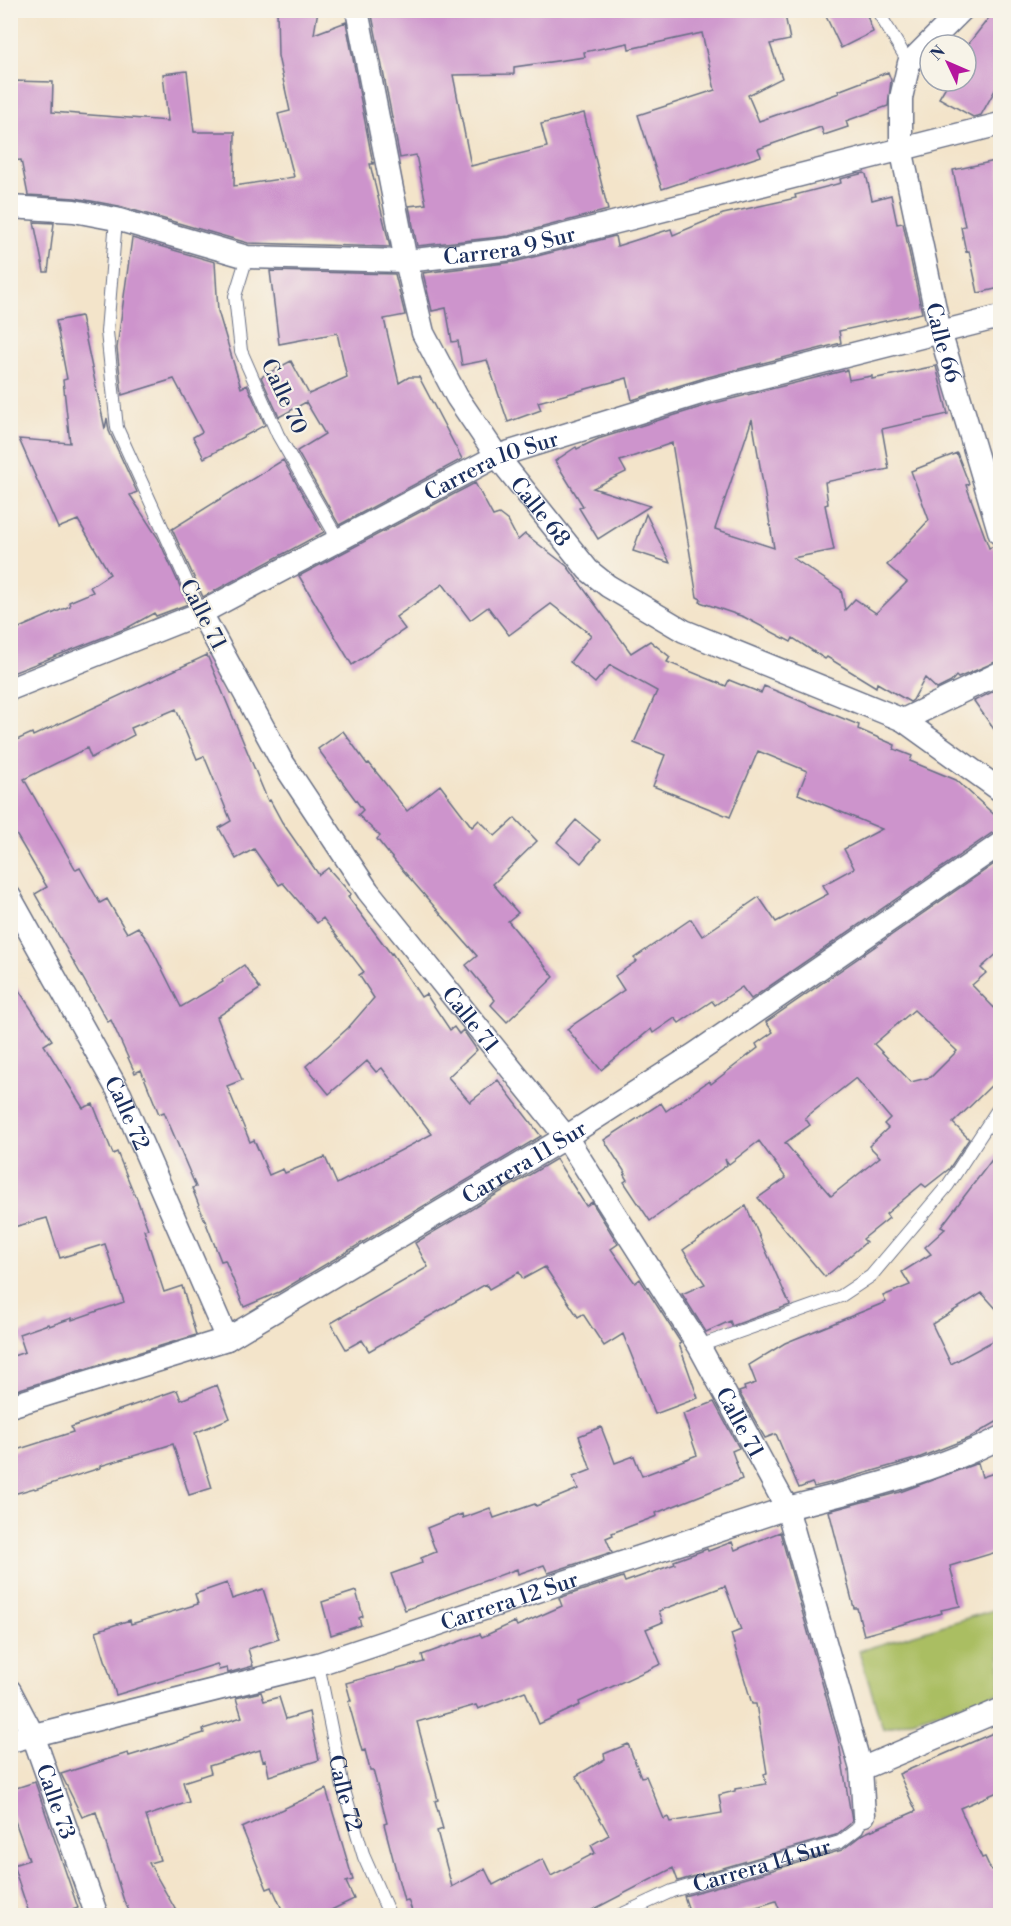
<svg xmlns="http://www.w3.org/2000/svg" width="1011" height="1926" font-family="'Libre Bodoni',serif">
	<rect width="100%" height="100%" fill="#f7f3e8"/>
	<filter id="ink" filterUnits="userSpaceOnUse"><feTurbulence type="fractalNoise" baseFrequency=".0167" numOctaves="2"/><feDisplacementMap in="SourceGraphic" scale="12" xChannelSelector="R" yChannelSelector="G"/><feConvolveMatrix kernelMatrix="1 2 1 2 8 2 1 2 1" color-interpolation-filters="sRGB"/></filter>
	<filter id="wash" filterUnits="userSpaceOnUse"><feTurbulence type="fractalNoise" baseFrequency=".008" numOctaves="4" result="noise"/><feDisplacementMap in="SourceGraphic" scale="24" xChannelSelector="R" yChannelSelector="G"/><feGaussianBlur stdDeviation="1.35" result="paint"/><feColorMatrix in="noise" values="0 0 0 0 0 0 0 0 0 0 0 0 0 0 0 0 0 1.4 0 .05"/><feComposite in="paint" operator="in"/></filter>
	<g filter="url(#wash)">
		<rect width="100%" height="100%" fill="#f3e4ca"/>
		<path fill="#aabe62" stroke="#627660" stroke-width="1.5" d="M1000 1608V1693L883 1729 859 1651Z"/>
		<g id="blocks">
			<path fill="#cd94cc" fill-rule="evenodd" d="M277 10H318L314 34 346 22 373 164H370L390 247 248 243 119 206 75 198 28 195 21 160 10 161 12 81 53 82 52 112 168 121 163 74 187 71 194 132H235L234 186 294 177 278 114 290 111 278 56Z
				M371 10H784L790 40 770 44 782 78 748 95 759 121 839 93 838 91 888 72 891 80 888 106 846 121 848 127 824 135 821 127 758 149 761 156 662 189 638 115 715 90 702 33 629 49 628 43 584 52 585 57 514 67V74L453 75 471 166 547 147 541 124 584 113 608 210 509 236 417 246 409 206 426 204 416 155 400 158Z
				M823 10H865L873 32 841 48Z
				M995 10H1000V81L981 115 973 117 939 98 949 81H966V47Z
				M1000 160V288L978 293 969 251 966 252 961 227 965 226 953 170Z
				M864 173 866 174 872 200 891 195 897 224 903 223 922 313 839 331 841 343 704 378 632 400 627 378 538 402 541 410 508 422 487 360 462 365 458 341 452 342 446 308 432 311 423 273 514 262 615 236 617 246 671 229 673 235 723 214 796 198 795 195 841 183 840 179Z
				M34 222 54 223 48 272H44Z
				M132 238 215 262 218 311 241 388 247 385 265 425 204 458 193 437 202 432 174 379 122 395 117 348Z
				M270 271 395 274 405 315 384 319 399 383 409 377H419L462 459 339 525 297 451 325 434 306 402 279 417 261 377 291 361 309 394 347 377 337 333 279 344Z
				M81 316 105 429 107 418 109 431 137 492 130 495 158 538 188 604 156 616 154 613 127 628 10 674V632L70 606 69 602 93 592 90 587 110 574 78 520 58 528 19 439 70 443 63 380 67 379 56 321Z
				M936 366 948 414 882 429 889 469 825 482 828 504 825 505 834 550 793 558 841 590 845 610 855 599 876 613 907 582 887 565 929 520 911 471 957 453 969 484 966 485 989 548 994 546 1000 563V660L958 678 956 676 951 682 937 689 925 678 913 700 910 702 877 683 876 687 827 657 825 659 793 638 791 642 744 617 700 602 701 599 697 597 672 443 620 461 626 472 593 488 650 506 598 539 579 508 583 506 555 461 576 447 577 449 598 439 711 404 847 370 849 380 872 376V379ZM752 419 774 548 715 529Z
				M283 460 324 532 203 597 172 529Z
				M475 483 493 516 499 514 508 521 518 540 525 534 567 566 631 653 650 641 670 657 667 662 726 686 729 680 761 693 764 686 859 725 858 729 895 745 894 749 912 756 910 761 956 780 1000 820V831L992 833 751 999 742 987 715 1005 712 1001 679 1023 675 1018 653 1033 651 1029 601 1070 567 1029 624 990 615 976 637 961 634 958 691 919 702 936 759 897 776 922 828 894 823 885 854 868 844 849 882 829 798 794 807 771 758 751 730 817 653 786 665 755 634 743 657 691 610 665 595 683 570 662 591 635 551 604 509 635 488 607 470 620 443 584 396 617 405 629 352 665 299 576Z
				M646 514 670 563 633 551Z
				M207 655 268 801 270 800 282 822 319 875 328 868 351 894 348 897 391 954 392 953 421 997 426 994 450 1030 454 1027 459 1034 463 1030 477 1050 448 1077 470 1102 498 1080 541 1136 279 1292 244 1307 225 1260 221 1261 192 1188 196 1187 164 1112 159 1114 141 1070 135 1073 111 1020 108 1022 35 894 47 887 10 824V743L32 733 33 736ZM176 709 197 759 204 756 231 821 219 828 236 859 254 849 279 885 283 883 317 923 323 918 364 972 359 975 374 998 348 1028 306 1066 329 1094 367 1061 376 1072 382 1068 432 1134 337 1184 325 1157 285 1173 283 1169 269 1175 254 1140 250 1142 227 1086 242 1080 217 1017 260 989 244 965 222 980 223 982 181 1007 149 943 138 927 127 933 107 899 100 903 80 868 76 870 24 779 87 748 91 758 134 735 131 728Z
				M1000 688V738L974 701Z
				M343 731 367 764 369 763 407 811 440 785 472 827 479 820 495 836 515 818 537 841 493 884 518 913 508 921 554 977 507 1022 491 1005 495 1000 466 965 477 956 388 853 377 839 380 836 358 815 363 810 318 749Z
				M576 820 600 840 581 863 557 842Z
				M1000 860V951L981 968 986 973 972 985 1000 1014V1077L953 1123 969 1139 949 1169 926 1187 922 1184 886 1214 889 1218 863 1239 866 1242 825 1277 758 1198 786 1178 759 1141 729 1164 725 1159 727 1165 650 1221 624 1182 627 1180 624 1175 626 1174 604 1140 661 1103 666 1111 709 1081 711 1084 758 1048 756 1044 773 1032 766 1022ZM914 1010 957 1051 931 1077 911 1082 874 1044ZM856 1078 890 1118 884 1124 888 1128 869 1146 880 1157 831 1196 785 1143 810 1125 805 1118Z
				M10 977 52 1040 44 1045 83 1108 93 1104 113 1154 117 1152 135 1196H136L148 1229 144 1230 164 1292 182 1286 196 1335 10 1392V1357L25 1352 19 1334 48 1324 49 1326 72 1318V1320L124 1302 105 1244 60 1258 47 1218 10 1228Z
				M1000 1149V1313L982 1293 932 1324 951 1364 1000 1337V1420L969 1438 918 1458 838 1481 814 1487 812 1483 799 1488 776 1434 765 1438 739 1392 745 1390 744 1387 756 1383 749 1365 785 1343 886 1302 883 1296 910 1285 902 1272 931 1254 925 1247 945 1229 941 1227Z
				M556 1159 586 1206 592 1202 618 1244 611 1249 635 1283 640 1279 681 1343 679 1344 698 1398 655 1414 623 1334 604 1346 583 1314 578 1317 545 1267 523 1279 519 1272 489 1289 486 1284 369 1351 362 1340 346 1349 331 1323 428 1267 415 1243Z
				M746 1206 790 1305 732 1326 730 1321 706 1332 682 1294 705 1284 683 1250Z
				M217 1385 230 1418 195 1433 212 1488 189 1495 173 1444 100 1466V1468L35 1489 34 1488 10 1495V1452L73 1432 71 1427 177 1390 181 1400Z
				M714 1402 739 1448 732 1451 742 1479 656 1513 657 1516 612 1533 613 1535 606 1538 612 1552 548 1573 544 1565 518 1574 517 1569 405 1610 391 1574 422 1563 421 1558 436 1552 427 1528 462 1514 463 1518 490 1508 494 1518 535 1504 536 1506 578 1489 573 1477 591 1470 579 1436 601 1427 615 1463 634 1456 642 1476 697 1455 683 1414Z
				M978 1463 982 1477 1000 1471V1551L950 1566 960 1606 941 1610 942 1613 864 1635 857 1608H854L829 1511 900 1492Z
				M780 1532 839 1743 852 1821 850 1824 836 1835 678 1881 673 1868 581 1916H414L408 1900 404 1901 384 1824 387 1823 373 1770H370L365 1750 362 1751 348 1701H351L346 1683 424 1662 422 1655 480 1634 482 1637 515 1622 517 1626 562 1606 559 1598 623 1577 625 1582 675 1564 674 1561 707 1549 708 1551 732 1542 735 1550ZM725 1586 741 1630 731 1634 752 1704H756L767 1773 764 1774 766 1784 735 1789V1791L719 1795 722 1813 670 1822 668 1817 664 1819 646 1776 641 1777 628 1744 604 1754 605 1759 576 1776 609 1835 591 1845 595 1853 551 1876 543 1859 493 1885 485 1869 452 1887 437 1831 443 1829 435 1801 438 1800 417 1722 476 1705 478 1709 525 1691 539 1724 580 1705 579 1702 661 1664 646 1629 663 1622 659 1611Z
				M227 1583 232 1599 263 1589 279 1639 248 1649 253 1666 228 1673 227 1668 219 1670 217 1664 116 1695 96 1631 130 1620 131 1624 198 1604 195 1594Z
				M356 1591 363 1616 359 1618 361 1625 331 1635 322 1602Z
				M261 1692 264 1701 279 1697 286 1719 309 1712 319 1760 269 1776 266 1760 263 1761 260 1750 209 1766 211 1773 183 1782 189 1802 146 1816 160 1860 149 1863 179 1916H132L124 1901 96 1812 82 1817 61 1774 128 1753 129 1756 204 1733 203 1729 242 1717 236 1698Z
				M1000 1730V1791L960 1808 982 1858 985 1857 991 1870 1000 1866V1916H782L776 1901 727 1916H691L684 1896 842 1850 863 1834 916 1811 899 1774Z
				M35 1782 78 1908 55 1916H30L13 1865 29 1860 10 1807V1790Z
				M326 1789 353 1880 346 1882 354 1899 319 1916H285L272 1887 267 1889 242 1828Z"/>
		</g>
	</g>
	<g filter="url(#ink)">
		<use href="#blocks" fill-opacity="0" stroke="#676e84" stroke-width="1.5"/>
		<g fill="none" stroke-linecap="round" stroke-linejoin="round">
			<g stroke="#676e84" stroke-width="14">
				<g id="service">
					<path d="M877 10 909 63"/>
					<path d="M116 219 107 332 117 428 201 613"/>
					<path d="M247 257 235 296 241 351 278 435 339 541"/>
					<path d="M699 1346 841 1296 871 1276 948 1185 1000 1106"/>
					<path id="s1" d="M318 1664 343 1787 364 1857 390 1916"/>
					<path id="s2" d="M618 1916 672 1891 840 1842 857 1829 864 1815"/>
				</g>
			</g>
			<g stroke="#676e84" stroke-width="25">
				<g id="minor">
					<path id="s3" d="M357 10 406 261 423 333 457 397 497 456 588 570 608 586 684 631 903 720 1000 790"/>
					<path id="s4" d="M962 10 909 63 901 98V148L940 332 1000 534"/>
					<path id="s5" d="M10 207 74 211 116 219 247 257 406 261 511 249 1000 124"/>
					<path id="s6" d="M201 613 281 760 368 891 566 1137 699 1346 787 1508 861 1769 864 1815"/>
					<path id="s7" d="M10 689 201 613 497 456 707 391 1000 317"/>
					<path d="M903 720 1000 673"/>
					<path id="s8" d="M10 897 120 1094 227 1339"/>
					<path id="s9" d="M10 1406 227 1339 566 1137 695 1054 1000 844"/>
					<path id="s10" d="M10 1691 33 1735 97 1916"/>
					<path id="s11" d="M10 1741 318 1664 787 1508C859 1490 934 1472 1000 1438"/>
					<path d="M861 1769 1000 1710"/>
				</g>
			</g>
			<use href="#service" stroke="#fff" stroke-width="12"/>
			<use href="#minor" stroke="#fff" stroke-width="22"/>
		</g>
	</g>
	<g text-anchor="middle" stroke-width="4.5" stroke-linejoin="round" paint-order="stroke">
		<g font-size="22" fill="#1b2f5e" stroke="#f7f3e8">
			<text dy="8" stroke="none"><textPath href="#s5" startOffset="507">Carrera 9 Sur</textPath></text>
			<text dy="8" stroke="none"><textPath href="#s4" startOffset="360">Calle 66</textPath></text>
			<text transform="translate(285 396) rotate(65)" y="8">Calle 70</text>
			<text dy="8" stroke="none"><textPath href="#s7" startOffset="532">Carrera 10 Sur</textPath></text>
			<text dy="8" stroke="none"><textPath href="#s3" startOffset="544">Calle 68</textPath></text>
			<text transform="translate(204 614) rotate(63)" y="8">Calle 71</text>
			<text dy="8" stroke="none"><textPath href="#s6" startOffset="489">Calle 71</textPath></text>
			<text dy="8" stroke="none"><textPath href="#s8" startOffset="246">Calle 72</textPath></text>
			<text dy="8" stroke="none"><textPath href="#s9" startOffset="573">Carrera 11 Sur</textPath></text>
			<text dy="8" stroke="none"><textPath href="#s6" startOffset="975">Calle 71</textPath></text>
			<text dy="8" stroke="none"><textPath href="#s11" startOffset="519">Carrera 12 Sur</textPath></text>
			<text dy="8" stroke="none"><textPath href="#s1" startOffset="132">Calle 72</textPath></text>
			<text dy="8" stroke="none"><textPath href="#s10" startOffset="120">Calle 73</textPath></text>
			<text dy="8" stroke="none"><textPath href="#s2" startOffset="153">Carrera 14 Sur</textPath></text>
		</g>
	</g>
	<rect width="1011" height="1926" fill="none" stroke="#f7f3e8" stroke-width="36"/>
	<g transform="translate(948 63) rotate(314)"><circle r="28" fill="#f7f3e8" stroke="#9fa5b1" stroke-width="1.5"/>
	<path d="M0-4.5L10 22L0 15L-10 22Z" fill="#b5179e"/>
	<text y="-9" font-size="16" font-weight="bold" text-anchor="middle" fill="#1b2f5e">N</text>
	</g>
</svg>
